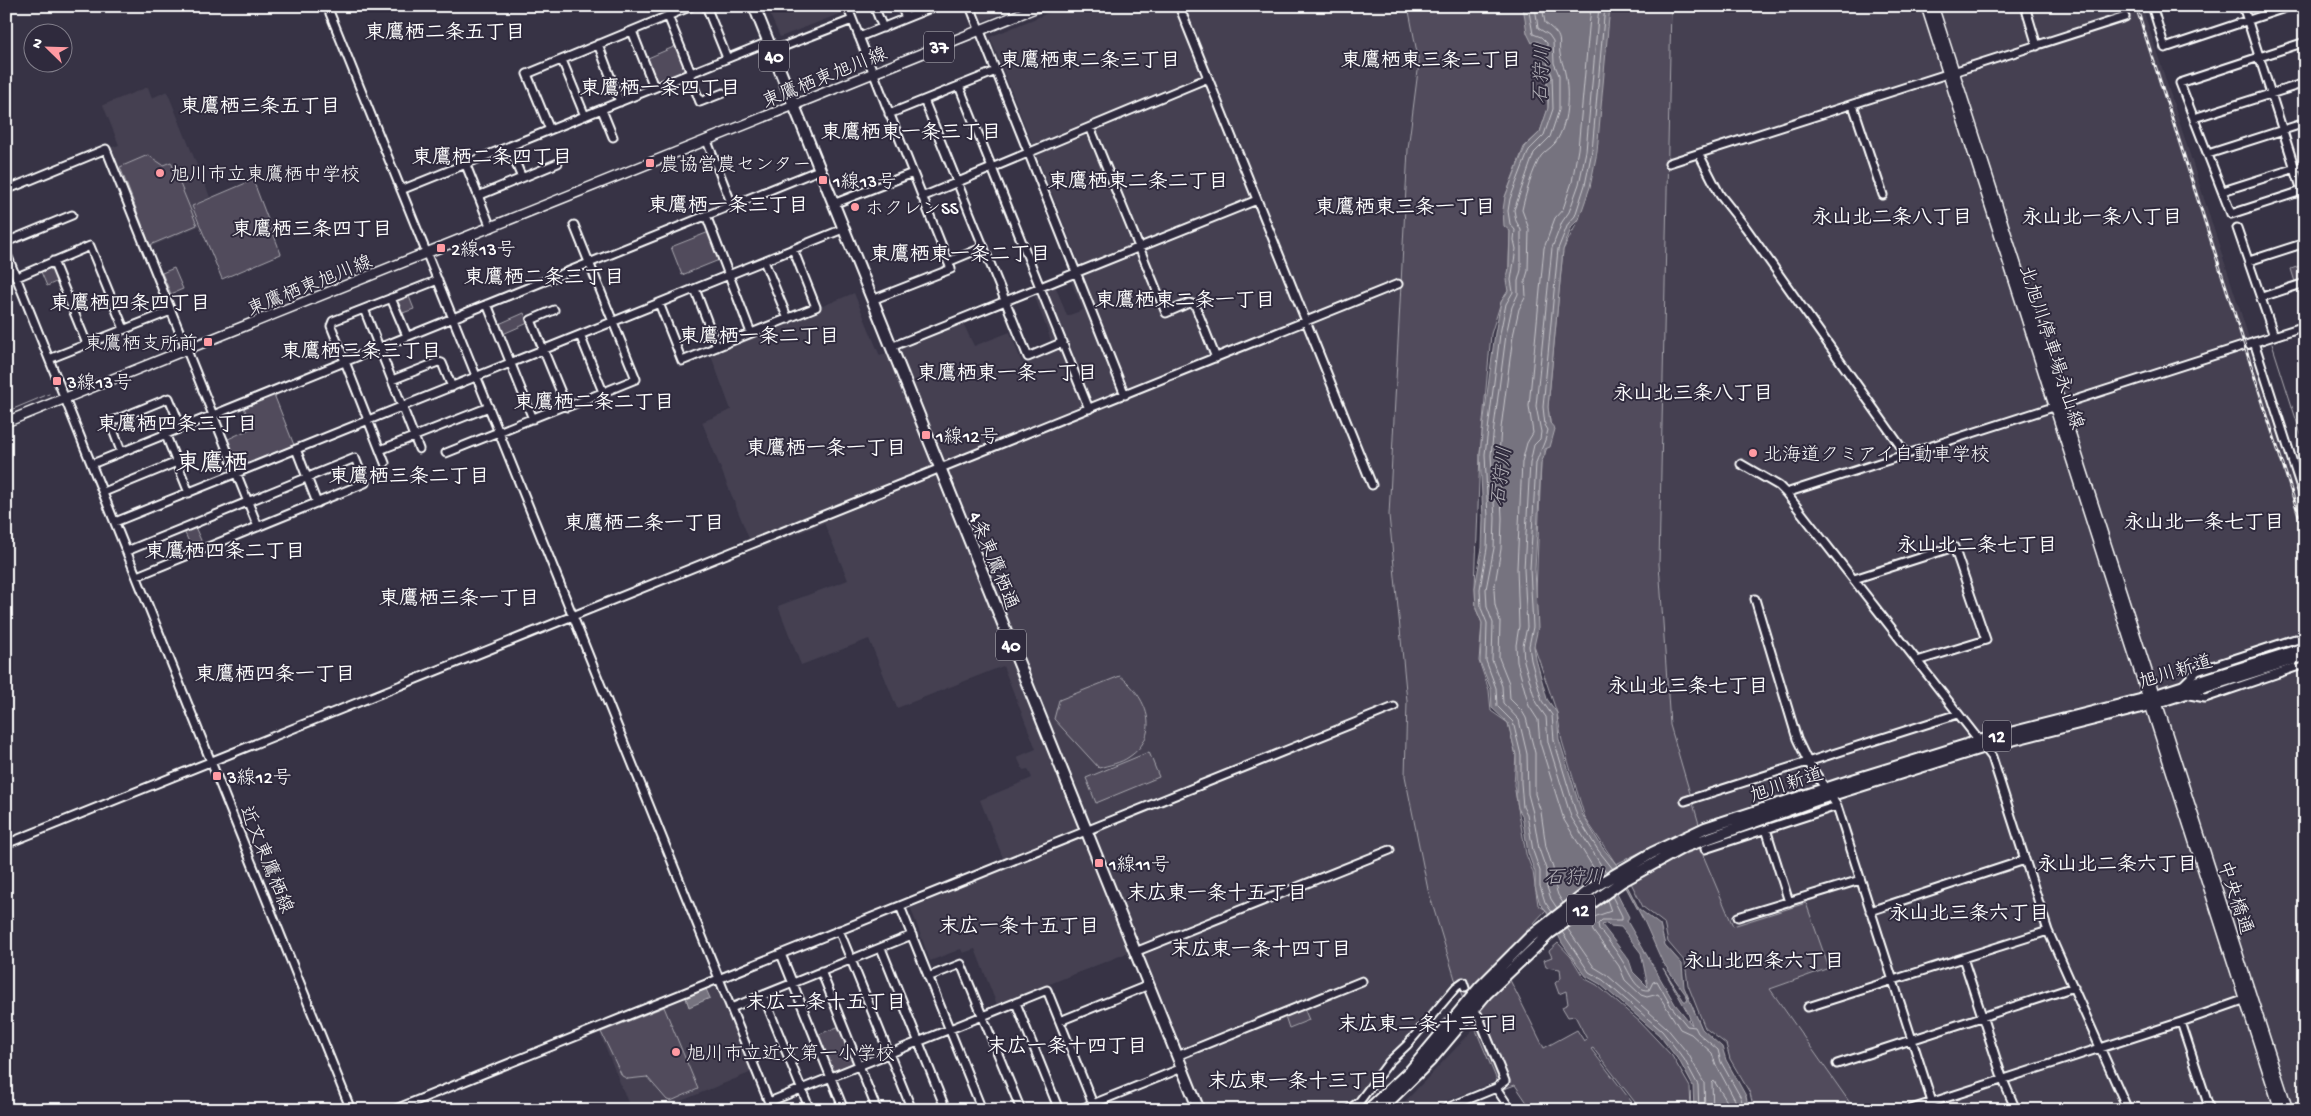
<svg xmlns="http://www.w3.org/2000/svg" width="2311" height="1116" font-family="'Gochi Hand','Klee One',sans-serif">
	<rect width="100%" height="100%" fill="#373345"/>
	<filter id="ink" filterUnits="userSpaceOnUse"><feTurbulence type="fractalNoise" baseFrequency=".02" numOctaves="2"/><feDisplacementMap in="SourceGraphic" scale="10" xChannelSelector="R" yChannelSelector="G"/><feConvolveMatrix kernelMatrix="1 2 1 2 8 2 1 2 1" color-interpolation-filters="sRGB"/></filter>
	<g filter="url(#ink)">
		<path fill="#444051" d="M766 6H845L847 11 780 37Z
			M975 6H1018L983 21Z
			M1065 6H1408L1411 13 1419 63 1408 149 1389 515 1407 701 1405 776 1428 890 1455 979 1367 1086 1341 1110H1206L1140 948 997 1005 975 949 963 953 961 949 930 961 910 906 1007 868 980 800 1032 778 1028 769 1023 770 1017 757 1036 749 1003 666 897 708 869 639 801 665 778 606 848 580 824 523 754 551 702 422 731 410 710 353 854 293 880 356 963 323 974 346 1010 332 1022 363 1054 349 1034 294 1055 285 1067 316 1083 310 1070 279 1083 273 990 37Z
			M1671 6H2142L2305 512V1110H1855L1770 988 1807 903 1733 926 1701 852 1670 725 1659 564Z
			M148 87 152 98 167 91 210 197 191 206 199 226 150 247 110 148 119 145 103 105Z
			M717 983 752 1072 659 1110H631L599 1031Z
			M1475 1028 1497 1081 1424 1110H1397Z"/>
		<path fill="#514c5c" stroke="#a8a6ae" d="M1408 6H1523L1532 43 1537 40 1542 44 1543 72 1546 71 1548 109 1540 132 1524 147 1505 197 1510 231 1508 291 1501 302 1491 334 1480 454 1475 588 1476 609 1482 623 1479 661 1489 690 1491 711 1508 723 1516 755 1514 785 1526 854 1533 872 1538 905 1546 910 1463 999 1455 979 1428 890 1405 776 1407 701 1389 515 1408 149 1419 63Z
			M1604 6H1671L1659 564 1670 725 1699 824 1616 864 1585 818 1562 741 1557 713 1534 646 1541 463 1552 435 1548 407 1563 250 1579 219Z
			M676 46 686 72 657 83 648 58Z
			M148 155 163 165 171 162 197 225 150 245 120 167Z
			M253 180 281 254 222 279 192 206Z
			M709 232 719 260 682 275 671 247Z
			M2302 265 2305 279 2295 282 2291 269Z
			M50 268 53 269 58 281 47 286 41 272Z
			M174 268 183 289 171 294 162 273Z
			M408 294 414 309 400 314 395 302 397 298Z
			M524 313 528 323 503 334 499 324Z
			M273 392 294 445 237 468 226 440 252 428 243 405Z
			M195 527 204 547 193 551 184 531Z
			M1120 676C1146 696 1163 734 1129 757 1121 763 1109 765 1099 768L1054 719 1059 700Z
			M1149 752 1159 777 1096 803 1086 778Z
			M1700 848 1733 926 1806 903 1829 968 1770 989 1855 1110H1754L1750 1093 1730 1059 1726 1044 1705 1028 1688 985 1685 962 1668 942 1664 923 1643 907 1631 883 1662 864Z
			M1558 943 1571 957 1584 978 1597 985 1640 1022 1672 1056 1690 1087 1691 1110H1641L1593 1048 1591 1049 1638 1110H1532L1515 1085 1501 1090 1470 1016 1509 978 1544 1048 1577 1030 1584 1041 1587 1039 1575 1016 1568 1017 1562 1007 1568 1004 1566 991 1559 994 1555 983 1561 978 1560 969 1546 967 1544 960 1552 957 1549 951Z
			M664 1007 698 1089 671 1101 667 1100 647 1077 628 1079 622 1076 601 1032Z
			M1304 1008 1309 1020 1289 1028 1285 1016Z
			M840 1026 853 1060 852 1063 834 1071 830 1070 817 1035Z"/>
		<path fill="#76737f" stroke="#adabb2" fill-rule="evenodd" d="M1523 6H1610L1597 152 1590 187 1579 219 1572 226 1563 250 1548 407 1550 423 1555 429 1550 447 1545 449V454L1541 463 1535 569 1538 628 1534 646 1536 659 1547 699 1557 713 1559 739 1582 814 1602 847 1616 864 1639 909 1660 925 1665 945 1682 964 1684 987 1702 1029 1722 1047 1726 1060 1746 1096 1749 1110H1694L1693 1086 1680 1062 1659 1035 1600 984 1586 976 1562 943 1546 910 1540 904 1535 887V872L1528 853 1522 815 1518 808 1516 795V755L1508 723 1492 708 1491 689 1480 662 1482 623 1476 609 1475 588 1482 548 1483 518 1480 454 1483 426 1495 333 1501 302 1508 291 1506 280 1509 269 1510 231 1504 226 1503 210 1505 197 1525 147 1540 132 1548 108 1549 93 1546 72H1543L1542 44 1537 41 1532 43 1527 33ZM1621 878 1645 923 1662 961 1686 995 1688 1001H1684L1663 968 1688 1013 1692 1025 1675 1004 1627 921 1629 917 1612 884ZM1607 923 1610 926 1621 927 1641 953 1648 987 1633 972 1629 960 1602 925Z
			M706 989 710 998 689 1007 686 998Z"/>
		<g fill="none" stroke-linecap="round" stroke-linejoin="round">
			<path stroke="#c8c7cc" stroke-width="1" d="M1528 6 1533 34 1541 37 1547 43 1548 66 1552 75 1553 109 1544 135 1529 150 1510 199 1508 211 1510 224 1515 230 1514 240 1516 249 1511 280 1513 292 1506 304 1500 334 1485 454 1488 518 1487 548 1480 589 1481 608 1487 623 1486 661 1496 688 1497 706 1513 722 1521 755V783L1523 807 1527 814 1533 851 1540 871V886L1545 902 1552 912
				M1535 6 1538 28 1549 35 1553 41 1554 63 1559 75V110L1550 137 1534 153 1514 210 1516 221 1521 230V270L1518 281V294L1512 307 1506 335 1494 427 1491 455 1495 518 1494 548 1486 589 1487 607 1493 623 1492 660 1502 686 1503 703 1519 720 1527 754 1528 794 1533 813 1539 849 1546 869V884L1551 899 1557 908
				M1542 6 1545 23C1568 40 1555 41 1562 62 1570 84 1570 123 1555 143 1551 148 1545 151 1541 156 1533 168 1525 196 1522 210L1529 229 1528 271 1525 281 1526 296 1519 309 1513 336 1501 428 1499 455 1502 518 1501 549 1494 590 1495 605 1500 622 1499 658 1509 683 1510 699 1522 711 1526 718 1535 753V794L1541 812 1546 847 1553 868 1554 882 1558 895 1563 903
				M1591 6 1578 149 1572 182 1563 209 1555 218 1544 248 1529 406 1533 433 1527 443 1522 462 1517 568 1519 626 1516 645 1517 662 1529 706 1538 720 1540 743 1564 820 1596 872 1594 880
				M1599 6 1586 151 1579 184 1569 212 1562 222 1552 248 1536 406 1541 432 1540 439 1534 445 1530 463 1524 569 1527 627 1523 646 1524 661 1536 703 1546 717 1548 742 1571 817 1606 873
				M1605 6 1592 151 1585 185 1575 216 1568 224 1558 249 1543 407 1545 425 1548 430C1545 443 1540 451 1536 463L1530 569 1533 627 1529 646 1531 660 1542 701 1552 715 1554 740 1577 816 1598 850 1613 869
				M1612 896 1622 916V920H1602L1598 924 1599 929C1607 939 1616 950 1623 962 1629 971 1635 991 1649 990L1653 982 1657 981 1671 1006 1687 1026 1695 1027 1698 1033 1718 1050 1721 1062 1741 1098 1744 1110
				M1607 900 1611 911 1594 917 1591 924 1593 931 1619 966 1625 980 1641 995 1647 997 1658 994 1680 1029 1691 1034 1712 1053 1716 1065 1735 1100 1738 1110
				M1567 928 1594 967 1607 975 1666 1027 1689 1055 1704 1083 1705 1110
				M1562 932 1589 972 1603 980 1662 1031 1684 1059 1698 1085 1699 1110
				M1713 1110 1712 1083 1714 1081 1728 1103 1730 1110"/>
			<path stroke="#adabb2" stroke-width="1" d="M2272 344 2305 447
				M6 412 49 394"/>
			<g stroke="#fff" stroke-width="11">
				<path id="minor" d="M327 6 772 1110
					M706 6 727 58
					M847 6 951 269 872 300
					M874 6 883 28
					M901 6 906 18
					M970 6 1125 395
					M1179 6 1372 485
					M2025 6 2037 46
					M2161 6 2153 9 2165 48 2291 6
					M2243 6 2305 200
					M668 16 691 73
					M632 31 654 87
					M859 37 936 6
					M2305 42 2180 83 2231 214 2305 190
					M598 44 620 102
					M772 51 852 20
					M562 60 585 116
					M689 74 700 102 723 93
					M959 86 1089 409
					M924 100 1028 357 1063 342
					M1853 105 1883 195
					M602 110 613 137
					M889 114 996 71
					M2194 118 2305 83
					M1090 127 1166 313 1189 303 1195 305 1216 358
					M550 130 527 74 692 6
					M707 141 732 205
					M509 147 522 178
					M1699 154 1720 195 1746 228 1906 454
					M2208 154 2305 123
					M1669 163 2125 17
					M466 165 491 228
					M6 190 106 149 258 527
					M401 190 768 42
					M2223 191 2305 165
					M478 196 558 163
					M922 197 1208 78
					M833 204 913 173
					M706 215 751 333
					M2237 228 2274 336
					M6 242 72 215
					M6 252 351 1110
					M53 261 87 344
					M764 261 788 319
					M2249 261 2305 243
					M948 262 984 247
					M17 277 90 246 124 329
					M695 289 717 347
					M2262 297 2305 283
					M391 298 407 336
					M659 303 682 361 816 307 793 249
					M487 304 533 419
					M364 309 419 449
					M554 310 531 320 567 407 636 379 574 225
					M580 335 603 392
					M2254 342 2305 500
					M891 347 1257 200
					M49 359 171 311
					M392 380 438 362 442 363 452 387
					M165 433 189 493
					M296 449 317 503
					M380 450 489 407
					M121 451 110 422 169 398 181 427
					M446 453 566 405
					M385 463 331 326 333 321 438 280
					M92 464 819 170
					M1741 464 1779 486 1786 493 1992 757 2048 931 2128 1110
					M104 492 177 462
					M1786 493 2305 326
					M115 522 843 229
					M127 551 355 458 365 483 137 576
					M1854 579 1954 547 1986 640 1917 661
					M1755 599 1797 739 1808 762 1837 806 1932 1102
					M2182 686 2197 671 2295 639 2302 665 2205 698 2185 694
					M1685 801 1958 714
					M1766 829 1789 902
					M6 844 1398 284
					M1705 849 1837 806
					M900 906 982 1110
					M1870 911 2025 860
					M1738 917 1860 880
					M839 930 912 1110
					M881 948 946 1110
					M1135 952 1390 850
					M781 954 844 1110
					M1963 958 2003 1080 2016 1110
					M821 971 877 1110
					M928 977 961 964 1021 1110
					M763 995 810 1110
					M1016 1003 1059 1110
					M1808 1007 2048 931
					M731 1008 912 935
					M1060 1021 1149 985
					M2181 1022 2210 1110
					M1177 1056 1362 981
					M1837 1064 2074 987
					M1496 1088 1511 1110
					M769 1102 1047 990 1093 1104
					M393 1110 1394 707
					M1078 1110 1182 1068
					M1348 1110 1359 1102 1389 1062 1407 1045 1456 987 1463 982 1465 988
					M1442 1110 1496 1088 1505 1081 1478 1015
					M1908 1110 2181 1022 2249 998"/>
			</g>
			<g stroke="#fff" stroke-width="12">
				<path id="major" d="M1926 6 2280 1110
					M1933 6 2288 1110
					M6 422 1040 6"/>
			</g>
			<g stroke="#fff" stroke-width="14">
				<path id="highway" d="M754 6 1199 1110
					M1368 1110 1411 1070 1480 987 1529 938 1594 887 1652 853 1705 828 1843 783 1979 741 2140 700 2292 652
					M1380 1110 1430 1061 1486 994 1550 933 1621 882 1684 847 1816 800 1984 747 2142 707 2294 659"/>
			</g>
			<use href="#minor" stroke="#2f2a3d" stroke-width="7"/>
			<use href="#major" stroke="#2f2a3d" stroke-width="9"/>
			<use href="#highway" stroke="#2f2a3d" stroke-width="10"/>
			<g stroke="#fff" stroke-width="3">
				<path id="rail" d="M2136 6 2305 534"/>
			</g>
			<use href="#rail" stroke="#2f2a3d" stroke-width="1" stroke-dasharray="4" stroke-linecap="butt"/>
			<g stroke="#fff" stroke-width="14" stroke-linecap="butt">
				<path id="highway-bridge" d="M2292 652 2305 648
					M2294 659 2305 656"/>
			</g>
			<use href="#highway-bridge" stroke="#2f2a3d" stroke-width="10"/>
		</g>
	</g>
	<g fill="#ff9aa2" stroke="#2f2a3d" stroke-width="2">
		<rect x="645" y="158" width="10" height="10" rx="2.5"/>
		<circle cx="160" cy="173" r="5"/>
		<rect x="818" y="175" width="10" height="10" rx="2.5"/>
		<circle cx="855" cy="207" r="5"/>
		<rect x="436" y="243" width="10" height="10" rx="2.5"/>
		<rect x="203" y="337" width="10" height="10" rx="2.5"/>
		<rect x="52" y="376" width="10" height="10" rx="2.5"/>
		<rect x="921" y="430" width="10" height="10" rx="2.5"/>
		<circle cx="1753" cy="453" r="5"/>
		<rect x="212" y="771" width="10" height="10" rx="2.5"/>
		<rect x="1094" y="858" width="10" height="10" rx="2.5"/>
		<circle cx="676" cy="1052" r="5"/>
	</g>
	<g text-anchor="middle" stroke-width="4" stroke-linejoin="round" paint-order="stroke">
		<g fill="#2f2a3d" stroke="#c1bfc5" stroke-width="1">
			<rect x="924" y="31.5" width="30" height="31" rx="4"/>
			<rect x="759" y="40.5" width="30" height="31" rx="4"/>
			<rect x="996" y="629.5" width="30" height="31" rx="4"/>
			<rect x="1983" y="720.5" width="28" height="31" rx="4"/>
			<rect x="1567" y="894.5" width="28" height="31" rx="4"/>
		</g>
		<g font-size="18" font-weight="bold" fill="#fff">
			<text x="939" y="53">37</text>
			<text x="774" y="62">40</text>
			<text x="1011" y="651">40</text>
			<text x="1997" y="742">12</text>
			<text x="1581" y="916">12</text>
		</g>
		<g font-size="19" fill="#fff" stroke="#2f2a3d">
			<text transform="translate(824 76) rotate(-22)" y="7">東鷹栖東旭川線</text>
			<text transform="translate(309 284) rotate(-22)" y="7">東鷹栖東旭川線</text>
			<text transform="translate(2053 347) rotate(72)" y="7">北旭川停車場永山線</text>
			<text transform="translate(995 560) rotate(68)" y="7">4条東鷹栖通</text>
			<text transform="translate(2175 670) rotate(-17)" y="7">旭川新道</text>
			<text transform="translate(1786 783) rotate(-18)" y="7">旭川新道</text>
			<text transform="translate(268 859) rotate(68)" y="7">近文東鷹栖線</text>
			<text transform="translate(2237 897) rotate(72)" y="7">中央橋通</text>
		</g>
		<g font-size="19" fill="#fff" stroke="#2f2a3d" text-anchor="start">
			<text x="660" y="170">農協営農センター</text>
			<text x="170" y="180">旭川市立東鷹栖中学校</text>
			<text x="833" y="187">1線13号</text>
			<text x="865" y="214">ホクレンSS</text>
			<text x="451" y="255">2線13号</text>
			<text x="198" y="349" text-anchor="end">東鷹栖支所前</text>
			<text x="67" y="388">3線13号</text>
			<text x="936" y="442">1線12号</text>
			<text x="1763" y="460">北海道クミアイ自動車学校</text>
			<text x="227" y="783">3線12号</text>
			<text x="1109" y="870">1線11号</text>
			<text x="686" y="1059">旭川市立近文第一小学校</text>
		</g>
		<g font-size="20" font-weight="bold" fill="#fff" stroke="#2f2a3d">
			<text x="445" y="38">東鷹栖二条五丁目</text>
			<text x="1090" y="66">東鷹栖東二条三丁目</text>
			<text x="1431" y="66">東鷹栖東三条二丁目</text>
			<text x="660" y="94">東鷹栖一条四丁目</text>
			<text x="260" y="112">東鷹栖三条五丁目</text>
			<text x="911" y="138">東鷹栖東一条三丁目</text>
			<text x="492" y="163">東鷹栖二条四丁目</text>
			<text x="1138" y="187">東鷹栖東二条二丁目</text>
			<text x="728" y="211">東鷹栖一条三丁目</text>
			<text x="1405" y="213">東鷹栖東三条一丁目</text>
			<text x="1892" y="223">永山北二条八丁目</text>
			<text x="2102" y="223">永山北一条八丁目</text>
			<text x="312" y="235">東鷹栖三条四丁目</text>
			<text x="960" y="260">東鷹栖東一条二丁目</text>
			<text x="544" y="283">東鷹栖二条三丁目</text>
			<text x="1185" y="306">東鷹栖東二条一丁目</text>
			<text x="130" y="309">東鷹栖四条四丁目</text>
			<text x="759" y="342">東鷹栖一条二丁目</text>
			<text x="361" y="357">東鷹栖三条三丁目</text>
			<text x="1007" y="379">東鷹栖東一条一丁目</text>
			<text x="1693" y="399">永山北三条八丁目</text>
			<text x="594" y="408">東鷹栖二条二丁目</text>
			<text x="177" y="430">東鷹栖四条三丁目</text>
			<text x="826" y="454">東鷹栖一条一丁目</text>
			<text x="409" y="482">東鷹栖三条二丁目</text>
			<text x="2204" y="528">永山北一条七丁目</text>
			<text x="644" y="529">東鷹栖二条一丁目</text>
			<text x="1977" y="551">永山北二条七丁目</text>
			<text x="225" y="557">東鷹栖四条二丁目</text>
			<text x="459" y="604">東鷹栖三条一丁目</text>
			<text x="275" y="680">東鷹栖四条一丁目</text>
			<text x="1688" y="692">永山北三条七丁目</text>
			<text x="2117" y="870">永山北二条六丁目</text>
			<text x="1217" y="899">末広東一条十五丁目</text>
			<text x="1969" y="919">永山北三条六丁目</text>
			<text x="1019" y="932">末広一条十五丁目</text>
			<text x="1261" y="955">末広東一条十四丁目</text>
			<text x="1764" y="967">永山北四条六丁目</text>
			<text x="826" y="1008">末広二条十五丁目</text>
			<text x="1428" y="1030">末広東二条十三丁目</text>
			<text x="1067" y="1052">末広一条十四丁目</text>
			<text x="1298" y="1087">末広東一条十三丁目</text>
		</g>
		<g font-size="20" font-style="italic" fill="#b4b2b9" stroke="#2f2a3d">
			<text transform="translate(1540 74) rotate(-87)" y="7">石狩川</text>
			<text transform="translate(1500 476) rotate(-83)" y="7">石狩川</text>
			<text x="1574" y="883">石狩川</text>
		</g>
		<g font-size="24" font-weight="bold" fill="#fff" stroke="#2f2a3d">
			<text x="212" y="470">東鷹栖</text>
		</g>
	</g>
	<rect width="2311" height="1116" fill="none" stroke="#2f2a3d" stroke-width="25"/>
	<rect x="12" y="12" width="2286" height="1091" fill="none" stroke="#fff" stroke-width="2" filter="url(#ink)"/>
	<g transform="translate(48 48) rotate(293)"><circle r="24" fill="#2f2a3d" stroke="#827f8b"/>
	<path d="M0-4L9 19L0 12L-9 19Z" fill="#ff9aa2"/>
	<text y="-8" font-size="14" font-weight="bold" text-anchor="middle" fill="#ffffff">N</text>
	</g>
</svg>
